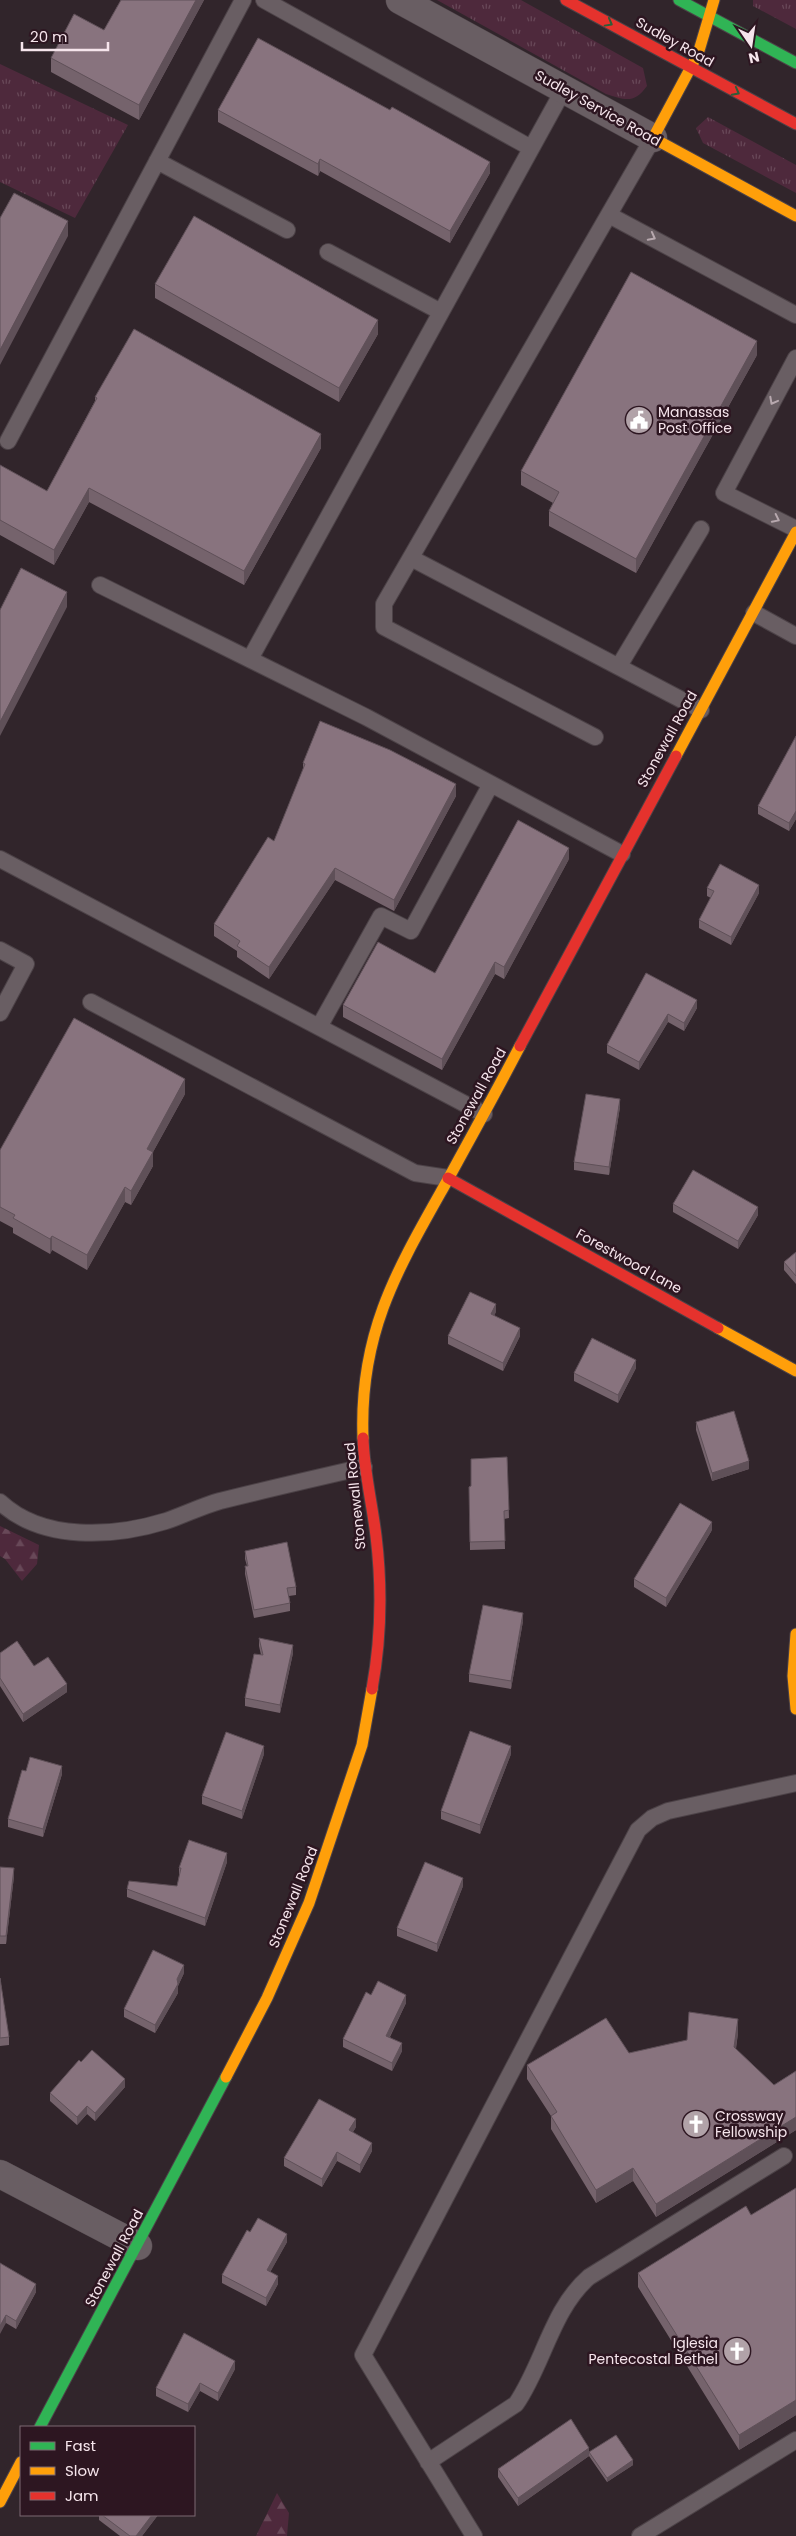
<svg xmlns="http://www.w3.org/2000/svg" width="796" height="2536" font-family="Poppins,sans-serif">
	<defs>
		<pattern id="grass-tufts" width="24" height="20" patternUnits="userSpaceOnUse" patternTransform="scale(1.25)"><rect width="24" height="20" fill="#4e293c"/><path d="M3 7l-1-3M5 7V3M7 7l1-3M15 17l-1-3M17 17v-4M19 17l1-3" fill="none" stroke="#684858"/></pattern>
		<pattern id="forest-firs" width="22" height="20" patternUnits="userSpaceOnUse" patternTransform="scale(1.25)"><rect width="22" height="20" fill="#4e293c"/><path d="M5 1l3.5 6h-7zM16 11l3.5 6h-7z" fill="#684858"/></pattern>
	</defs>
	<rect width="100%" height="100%" fill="#31252b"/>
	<path fill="url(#grass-tufts)" d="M437 0H521L643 68 647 86C634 104 625 100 606 94Z
		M753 0H796V29L753 6Z
		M0 64 128 125 75 218 0 182Z
		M708 117 796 165V193L703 143 696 128Z"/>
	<path fill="url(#forest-firs)" d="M0 1526 39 1545 37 1564 22 1581 5 1559 0 1556Z
		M277 2493 289 2513 287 2536H256Z"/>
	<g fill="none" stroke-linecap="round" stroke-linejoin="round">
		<g stroke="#4c4247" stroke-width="18">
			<path id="lane" d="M264 0 531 148
				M157 161 287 230
				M609 215 796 315
				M328 252 441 312
				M796 358 724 493 796 529
				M8 441 243 0
				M411 558 701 710
				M100 585 366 717 622 854
				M754 613 796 636
				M250 659 564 89
				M619 666 701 529
				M595 737 384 627V604L653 138
				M0 859 484 1114
				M0 950 26 964 0 1013
				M91 1002 415 1173 448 1178
				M319 1027 381 916 411 931 491 784
				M0 1502C43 1542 114 1537 166 1521 184 1515 202 1506 220 1501 268 1489 316 1478 364 1467
				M428 2462 516 2404C543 2365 552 2309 589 2277L784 2156
				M474 2536 363 2355 638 1830 652 1818 668 1811 796 1783
				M640 2536 796 2440"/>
		</g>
		<g stroke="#4c4247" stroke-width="29">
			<path id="street" d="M400 0 653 138
				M0 2174 138 2246"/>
		</g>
		<g stroke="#4c4247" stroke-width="13">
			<path id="fast" d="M679 0 796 63
				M40 2427 226 2077"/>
		</g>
		<g stroke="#4c4247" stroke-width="13">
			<path id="slow" d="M714 0 698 54 653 138 796 216
				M676 756 796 532
				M718 1328 796 1371
				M363 1438C359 1333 397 1270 446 1183 471 1137 496 1092 520 1046
				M796 1634 793 1676 796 1709
				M226 2077 267 1998 309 1903 362 1745 372 1689
				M0 2502 21 2462"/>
		</g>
		<g stroke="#4c4247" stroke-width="13">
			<path id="jam" d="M566 0 796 124
				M520 1046 676 756
				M448 1178 718 1328
				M363 1438C364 1471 372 1503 376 1536 382 1586 381 1640 372 1689"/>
		</g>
		<use href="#lane" stroke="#695e63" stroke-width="16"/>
		<use href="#street" stroke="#695e63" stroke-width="28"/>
		<use href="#fast" stroke="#30b455" stroke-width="11"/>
		<use href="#slow" stroke="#ff9f0a" stroke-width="11"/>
		<use href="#jam" stroke="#e5322d" stroke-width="11"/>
	</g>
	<path fill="#75636c" d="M121 0H204L139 120 51 72V58L104 30Z
		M218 110 490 173 450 243 320 171 318 176 218 122Z
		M155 284 378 334 339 402 155 298Z
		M757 355 636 573 549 526V511L553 503 521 485V471Z
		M95 397 321 448 244 585 89 502 54 565 0 535V465L47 491 95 401Z
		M303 763 456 796 394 911 335 880 269 979 237 957V951L214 936V924L274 841 303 770Z
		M758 806 796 819 789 831 758 814Z
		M569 859 504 979 495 974 442 1070 343 1017V1005L435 973Z
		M707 888 759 893 731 945 699 928V920L711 898 707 896Z
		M646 973 697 1008 684 1031 668 1022 639 1070 607 1053V1045Z
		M185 1094 153 1152V1166L131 1205 125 1202 87 1270 52 1250 50 1254 13 1233V1228L0 1221V1150Z
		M620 1107 609 1175 574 1170V1162Z
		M673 1204 758 1215 738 1249 673 1212Z
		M796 1252V1284L784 1270V1262Z
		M496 1312 494 1315 520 1336 503 1371 448 1344V1336Z
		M636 1368 618 1403 574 1381V1373Z
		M696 1422 749 1469 712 1481 696 1430Z
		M507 1457 509 1518 504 1519 505 1549 470 1550 469 1487 471 1486Z
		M712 1530 666 1607 634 1587V1579Z
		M245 1551 296 1587V1595L289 1596 290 1603V1611L254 1618 245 1574V1566H247L245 1559Z
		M523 1621 511 1689 469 1682V1674Z
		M259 1638 293 1653 280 1713 245 1706V1698L261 1655 259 1646Z
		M0 1653 34 1666 67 1692 23 1722 0 1686Z
		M264 1754 242 1819 202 1804V1796Z
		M511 1754 480 1834 441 1819V1811Z
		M26 1771 62 1774 43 1837 8 1827V1819Z
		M227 1862 205 1926 127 1897V1889L177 1886 179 1876V1868Z
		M0 1867 14 1876 6 1944H0Z
		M463 1886 437 1952 397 1936V1928Z
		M184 1973 178 1986V1993L155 2033 124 2017V2009Z
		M0 1978 9 2037V2045L0 2046Z
		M371 1995 406 2003 390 2037 402 2051 392 2071 343 2047V2039Z
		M738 2033 736 2049 774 2085 796 2071V2130L656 2217 633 2181 596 2203 551 2129V2116L527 2079V2065L629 2053Z
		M125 2087 95 2121 87 2114 77 2125 50 2101V2093Z
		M356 2127 353 2132 372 2151 360 2173 337 2161 322 2187 284 2166V2158Z
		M796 2188V2415L739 2450 638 2287V2273L751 2215Z
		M250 2232 287 2242 270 2272 278 2284 266 2306 222 2283V2275Z
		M0 2263 36 2292 16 2329 6 2323Z
		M235 2369 218 2401 200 2391 188 2412 156 2396V2388Z
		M589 2452 633 2465 607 2482 589 2456 518 2506 498 2477V2469Z
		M99 2515H158L142 2536H120L99 2520Z"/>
	<path fill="#5f5058" d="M196 0H204L139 120V105Z
		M320 159V171L318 176V164Z
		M490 162V173L450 243V231Z
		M68 221V236L0 365V350Z
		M378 320V334L339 402V388Z
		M757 341V355L636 573V559Z
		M321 434V448L244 585V571Z
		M89 488V502L54 565V550Z
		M67 592V607L0 736V722Z
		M456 784V796L394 911V900Z
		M796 811V819L789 831V823Z
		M569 848V859L504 979V967Z
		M335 868V880L269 979V967Z
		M759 885V893L731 945V937Z
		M495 962V974L442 1070V1059Z
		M697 1000V1008L684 1031V1023Z
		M668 1014V1022L639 1070V1062Z
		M185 1079V1094L153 1152V1166L131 1205V1191L147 1149Z
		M620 1099V1107L609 1175V1167Z
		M125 1187V1202L87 1270V1255Z
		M758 1207V1215L738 1249V1241Z
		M52 1236V1250L50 1254V1239Z
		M496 1304V1312L491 1322V1314Z
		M520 1328V1336L503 1371V1363Z
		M636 1360V1368L618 1403V1395Z
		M749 1461V1469L712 1481V1473Z
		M712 1522V1530L666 1607V1598Z
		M523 1613V1621L511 1689V1681Z
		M293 1645V1653L280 1713V1705Z
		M67 1684V1692L23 1722V1714Z
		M264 1746V1754L242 1819V1811Z
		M511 1746V1754L480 1834V1825Z
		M62 1766V1774L43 1837V1829Z
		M227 1853V1862L205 1926V1918Z
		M14 1868V1876L6 1944V1936Z
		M463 1878V1886L437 1952V1944Z
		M184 1965V1973L178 1986V1993L155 2033V2025Z
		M406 1995V2003L386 2044V2036Z
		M738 2019V2033L734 2060V2047Z
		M402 2043V2051L392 2071V2063Z
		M125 2079V2087L95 2121V2113Z
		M87 2106V2114L77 2125V2117Z
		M796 2117V2130L656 2217V2204Z
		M356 2119V2127L349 2138V2130Z
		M372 2143V2151L360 2173V2165Z
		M337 2152V2161L322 2187V2179Z
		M633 2168V2181L596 2203V2190Z
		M287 2234V2242L267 2278V2270Z
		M278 2276V2284L266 2306V2298Z
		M36 2284V2292L16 2329V2321Z
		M6 2315V2323L0 2334V2326Z
		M235 2361V2369L218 2401V2393Z
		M200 2383V2391L188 2412V2404Z
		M796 2400V2415L739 2450V2435Z
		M589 2448V2456L518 2506V2498Z
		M633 2460V2465L607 2482V2478Z
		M152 2515H158L142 2536H136Z"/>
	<path fill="#88737e" stroke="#5f5058" d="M121 0H196L139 105 51 58 74 14 104 30Z
		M258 38 390 110 392 107 490 162 450 231 320 159 318 164 218 110Z
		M14 193 68 221 0 350V218Z
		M194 216 378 320 339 388 155 284Z
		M631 272 757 341 636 559 549 511 559 492 521 471Z
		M134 329 321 434 244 571 89 488 54 550 0 520V465L47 491 97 398 95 397Z
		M21 568 67 592 0 722V610Z
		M320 721 390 750 456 784 394 900 335 868 269 967 237 946 240 941 214 924 268 837 274 841 305 764 303 763Z
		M796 736V811L789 823 758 806Z
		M518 820 569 848 504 967 495 962 442 1059 343 1005 378 942 435 973Z
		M720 864 759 885 731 937 699 920 714 891 707 888Z
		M646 973 697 1000 684 1023 668 1014 639 1062 607 1045Z
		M74 1018 185 1079 147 1149 153 1152 131 1191 125 1187 87 1255 52 1236 50 1239 13 1218 15 1215 0 1207V1150Z
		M586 1094 620 1099 609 1167 574 1162Z
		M693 1170 758 1207 738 1241 673 1204Z
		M796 1252V1276L784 1262Z
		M470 1292 496 1304 491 1314 520 1328 503 1363 448 1336Z
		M592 1338 636 1360 618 1395 574 1373Z
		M734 1411 749 1461 712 1473 696 1422Z
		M507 1457 509 1510 504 1511 505 1541 470 1542 469 1487 471 1486V1459Z
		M680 1503 712 1522 666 1598 634 1579Z
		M287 1542 296 1587 287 1588 290 1603 254 1610 245 1566H248L245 1551Z
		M483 1605 523 1613 511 1681 469 1674Z
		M259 1638 293 1645 280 1705 245 1698 254 1654 263 1655Z
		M17 1641 34 1666 48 1657 67 1684 23 1714 0 1678V1653Z
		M470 1731 511 1746 480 1825 441 1811Z
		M226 1732 264 1746 242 1811 202 1796Z
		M30 1757 62 1766 43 1829 8 1819 22 1770 26 1771Z
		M189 1840 227 1853 205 1918 127 1889 129 1881 177 1886 181 1868H179Z
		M425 1862 463 1878 437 1944 397 1928Z
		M0 1867 14 1868 6 1936H0Z
		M153 1950 184 1965 177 1979 178 1984 155 2025 124 2009Z
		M0 1978 9 2037 0 2038Z
		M378 1981 406 1995 386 2036 402 2043 392 2063 343 2039 366 1992 371 1995Z
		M689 2012 738 2019 734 2047 774 2085 796 2071V2117L656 2204 633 2168 596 2190 551 2116 557 2112 527 2065 606 2018 629 2053 687 2040Z
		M92 2050 125 2079 95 2113 87 2106 77 2117 50 2093 79 2060 81 2062Z
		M319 2099 356 2119 349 2130 372 2143 360 2165 337 2152 322 2179 284 2158Z
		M796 2188V2400L739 2435 638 2273 746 2206 751 2215Z
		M258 2218 287 2234 267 2270 278 2276 266 2298 222 2275 247 2230 250 2232Z
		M0 2263 36 2284 16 2321 6 2315 0 2326Z
		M184 2333 235 2361 218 2393 200 2383 188 2404 156 2388Z
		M571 2419 589 2448 518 2498 498 2469Z
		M616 2435 633 2460 607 2478 589 2452Z
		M102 2515H152L136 2536H130Z"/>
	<defs><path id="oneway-chevron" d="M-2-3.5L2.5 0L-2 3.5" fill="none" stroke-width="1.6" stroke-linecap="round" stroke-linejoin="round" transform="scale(1.25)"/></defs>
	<g stroke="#2e5d38">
		<use href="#oneway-chevron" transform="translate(609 23) rotate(29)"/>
		<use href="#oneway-chevron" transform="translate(736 92) rotate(28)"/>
	</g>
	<g stroke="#b7a8ae">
		<use href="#oneway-chevron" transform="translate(652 237) rotate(28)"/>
		<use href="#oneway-chevron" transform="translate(773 401) rotate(118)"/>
		<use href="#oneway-chevron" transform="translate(776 519) rotate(26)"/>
	</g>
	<defs>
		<g id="civic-disc" transform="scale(1.4375)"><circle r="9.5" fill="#b1a2a8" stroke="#2d1621"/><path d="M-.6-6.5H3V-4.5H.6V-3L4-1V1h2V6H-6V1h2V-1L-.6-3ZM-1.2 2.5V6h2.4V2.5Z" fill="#fff"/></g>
		<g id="church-disc" transform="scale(1.4375)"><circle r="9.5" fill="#b1a2a8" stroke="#2d1621"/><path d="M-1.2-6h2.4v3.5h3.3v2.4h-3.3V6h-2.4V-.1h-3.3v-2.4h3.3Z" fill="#fff"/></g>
	</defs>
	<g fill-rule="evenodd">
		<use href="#civic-disc" x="639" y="420"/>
		<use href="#church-disc" x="696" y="2124"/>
		<use href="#church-disc" x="737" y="2351"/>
	</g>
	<g text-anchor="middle" stroke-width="5" stroke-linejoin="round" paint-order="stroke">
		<g font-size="14" fill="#f6e5ec" stroke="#2d1621">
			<text transform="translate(675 42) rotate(29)" y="5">Sudley Road</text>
			<text transform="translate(598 108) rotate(29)" y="5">Sudley Service Road</text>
			<text transform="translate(667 739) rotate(-61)" y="5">Stonewall Road</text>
			<text transform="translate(476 1096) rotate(-61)" y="5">Stonewall Road</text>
			<text transform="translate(629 1261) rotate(29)" y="5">Forestwood Lane</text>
			<text transform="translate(355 1496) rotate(-96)" y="5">Stonewall Road</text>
			<text transform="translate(293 1897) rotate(-68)" y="5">Stonewall Road</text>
			<text transform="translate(114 2258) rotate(-62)" y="5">Stonewall Road</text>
		</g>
		<g font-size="14" fill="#f6e5ec" stroke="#2d1621" text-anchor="start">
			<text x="658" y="417">Manassas<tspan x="658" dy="16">Post Office</tspan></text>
			<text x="715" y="2121">Crossway<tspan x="715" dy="16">Fellowship</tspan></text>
			<text x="718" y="2348" text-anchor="end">Iglesia<tspan x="718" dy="16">Pentecostal Bethel</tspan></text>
		</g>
	</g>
	<rect x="20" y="2426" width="175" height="90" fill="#2d1621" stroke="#7d6972"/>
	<rect x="30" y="2442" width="25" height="8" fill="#30b455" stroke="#7d6972"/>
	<text x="65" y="2451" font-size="15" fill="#f6e5ec">Fast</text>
	<rect x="30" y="2467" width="25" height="8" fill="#ff9f0a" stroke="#7d6972"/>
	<text x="65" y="2476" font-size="15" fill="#f6e5ec">Slow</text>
	<rect x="30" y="2492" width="25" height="8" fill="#e5322d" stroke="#7d6972"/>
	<text x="65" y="2501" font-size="15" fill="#f6e5ec">Jam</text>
	<g transform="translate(751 45) rotate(167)" stroke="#2d1621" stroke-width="4" paint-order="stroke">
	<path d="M0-4L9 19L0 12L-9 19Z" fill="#f6e5ec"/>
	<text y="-8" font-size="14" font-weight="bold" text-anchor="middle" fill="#f6e5ec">N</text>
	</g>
	<path d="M22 42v8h86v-8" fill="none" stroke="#f6e5ec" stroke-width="2.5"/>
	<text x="30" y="42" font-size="15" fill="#f6e5ec" stroke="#2d1621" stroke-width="4" paint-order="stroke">20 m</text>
</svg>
